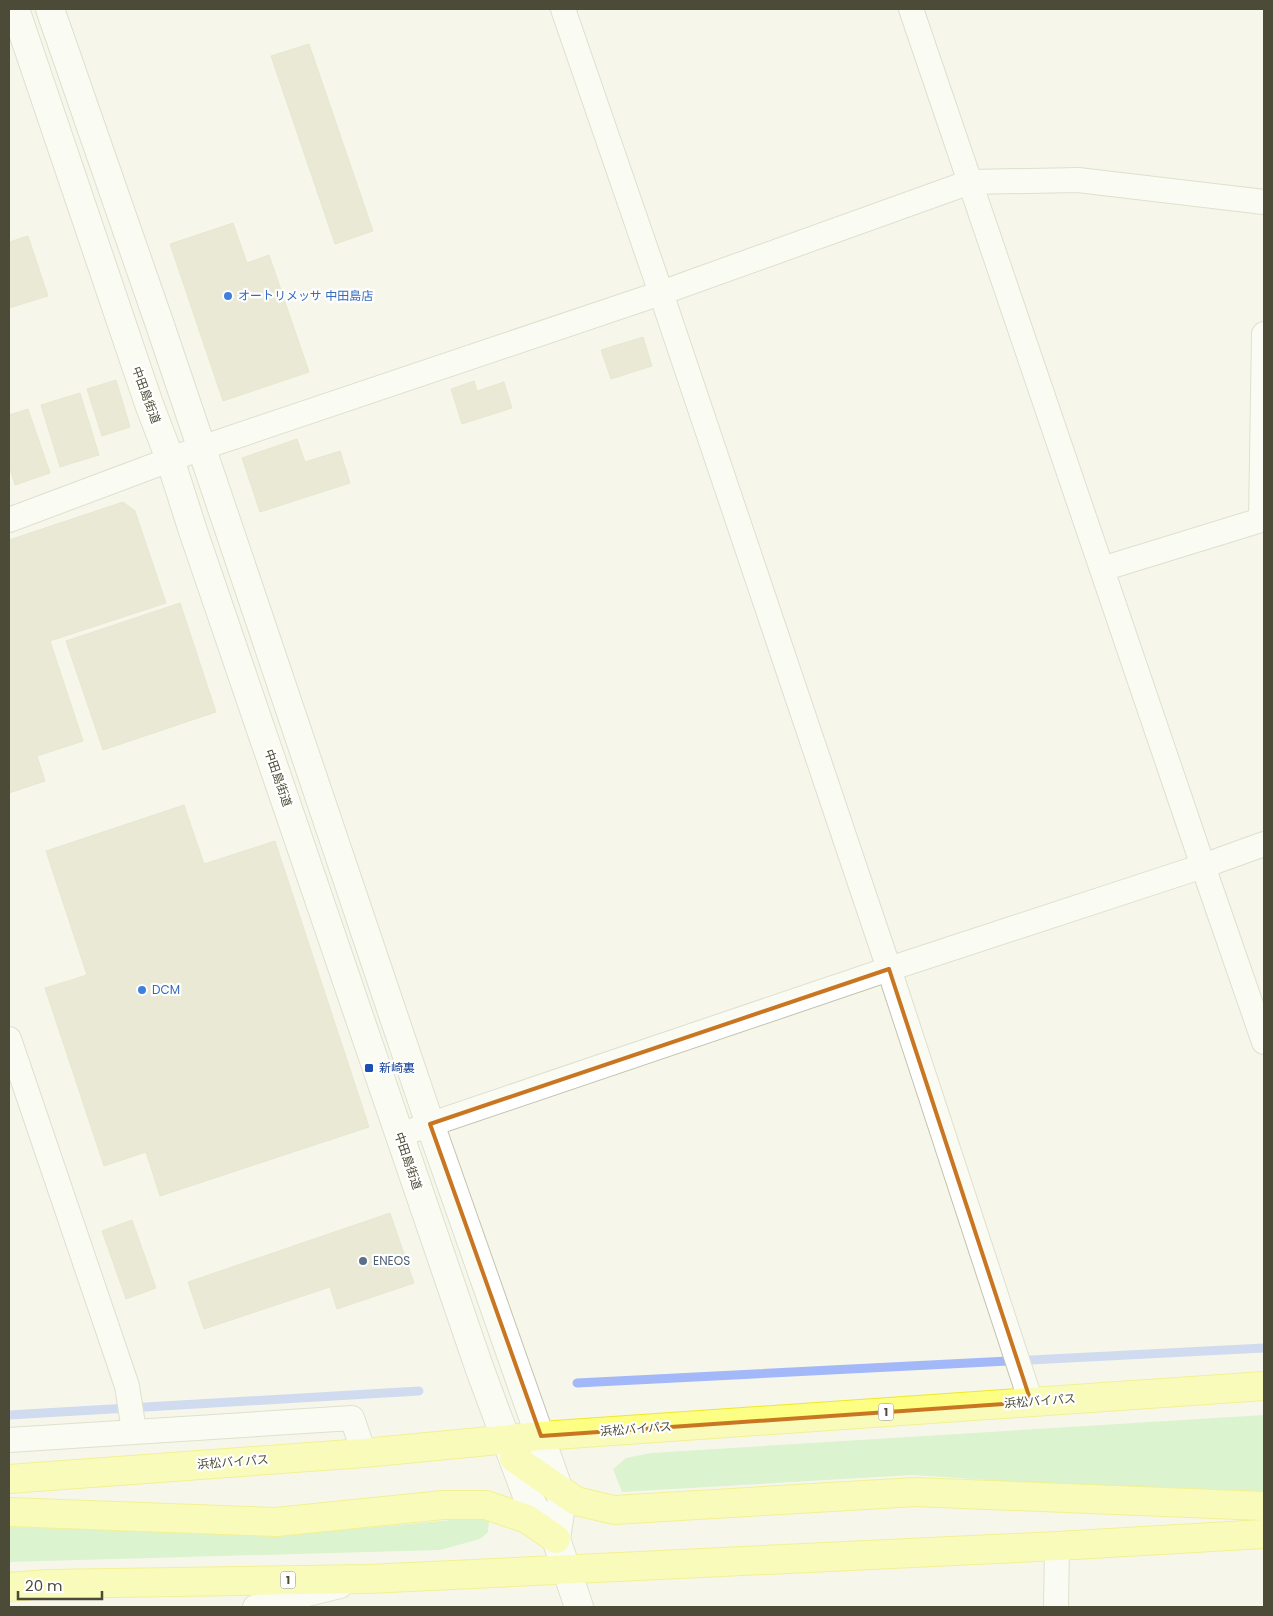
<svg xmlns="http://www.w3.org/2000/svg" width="1273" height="1616" font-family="Poppins,'Noto Sans JP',sans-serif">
	<rect width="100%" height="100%" fill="#f6f7ea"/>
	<path fill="#bdeeb0" d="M1264 1415V1494L1210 1495 912 1475 622 1492 613 1469 626 1458 651 1453Z
		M484 1517 489 1521 488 1532 480 1539 440 1550 9 1562V1527L261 1533 354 1529Z"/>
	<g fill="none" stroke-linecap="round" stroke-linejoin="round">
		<path stroke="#a2b8f8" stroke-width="9" d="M577 1383 1264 1348
			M9 1415 419 1391"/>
	</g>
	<path fill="#dad8be" stroke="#d5d3b1" d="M309 44 373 231 335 244 271 56Z
		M233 223 247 263 269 255 309 372 223 401 170 244Z
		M28 236 48 296 9 308V242Z
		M643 337 652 366 611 379 601 350Z
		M116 380 130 427 102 436 87 389Z
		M474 381 477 391 504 382 512 408 462 424 451 389Z
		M80 393 99 455 60 467 41 405Z
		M28 409 50 473 15 485 9 466V415Z
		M297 439 305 462 340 451 350 483 260 512 242 458Z
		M123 502 135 511 166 603 50 641 83 741 37 756 45 781 9 793V540Z
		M180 603 216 712 103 750 66 641Z
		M184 805 204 864 275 841 369 1127 160 1196 146 1152 104 1166 45 988 87 975 46 851Z
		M390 1213 414 1283 337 1309 330 1287 204 1329 188 1282Z
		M132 1220 156 1288 126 1299 102 1231Z"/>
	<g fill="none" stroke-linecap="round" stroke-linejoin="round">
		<g stroke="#c3c3ac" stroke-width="26">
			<path id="minor" d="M563 9 661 293 889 969 1031 1402
				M911 9 1203 866 1264 1042
				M9 520 201 448 661 293 970 182 1078 180 1264 202
				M1102 569 1261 520 1264 334
				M9 1039 127 1386 134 1431
				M399 1135 889 969 1203 866 1264 844
				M9 1440 352 1418 364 1453
				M255 1607 340 1586
				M1056 1607 1057 1546"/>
		</g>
		<g stroke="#c3c3ac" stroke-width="30">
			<path id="tertiary" d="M15 9 149 404 170 459 193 531 479 1367 527 1496 542 1520 556 1539 579 1607
				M50 9 160 325 430 1124 562 1499 556 1539"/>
		</g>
		<g stroke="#eee72d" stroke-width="30">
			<path id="trunk" d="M514 1458 576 1501 614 1510 915 1492 1264 1506
				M9 1479 364 1453 541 1436 1264 1386
				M9 1512 276 1522 443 1505H486L527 1519 556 1539
				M9 1587 48 1584 368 1579 1057 1546 1264 1534"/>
		</g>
		<use href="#minor" stroke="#fff" stroke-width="24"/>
		<use href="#tertiary" stroke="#fff" stroke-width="28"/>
		<use href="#trunk" stroke="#fcff84" stroke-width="28"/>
	</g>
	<path d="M0 0H1273V1616H0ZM889 969 1031 1402 541 1436 430 1124Z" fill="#f6f7ea" fill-opacity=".55" fill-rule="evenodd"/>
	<path fill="none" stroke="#c97622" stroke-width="4" stroke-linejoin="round" d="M889 969 1031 1402 541 1436 430 1124Z"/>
	<g fill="#3f7fe0" stroke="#fff" stroke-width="2">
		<circle cx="228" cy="296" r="5"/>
		<circle cx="142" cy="990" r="5"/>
	</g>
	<rect fill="#1a4fb4" stroke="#fff" stroke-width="2" x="364" y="1063" width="10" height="10" rx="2.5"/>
	<circle fill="#5c6f8a" stroke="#fff" stroke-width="2" cx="363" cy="1261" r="5"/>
	<g text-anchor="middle" stroke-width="4.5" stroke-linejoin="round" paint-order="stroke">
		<g fill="#fff" stroke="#828173" stroke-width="1">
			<rect x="878.5" y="1403.5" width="15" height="17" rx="4"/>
			<rect x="280.5" y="1571.5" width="15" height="17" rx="4"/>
		</g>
		<g font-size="11" font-weight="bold" fill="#4c4b37">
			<text x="886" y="1416">1</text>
			<text x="288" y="1584">1</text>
		</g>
		<g font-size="12" fill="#366cbe" stroke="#fff" text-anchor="start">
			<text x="238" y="300">オートリメッサ 中田島店</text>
			<text x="152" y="994">DCM</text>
		</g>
		<g font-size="12" fill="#4c4b37" stroke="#fff">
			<text transform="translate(146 395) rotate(70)" y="4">中田島街道</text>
			<text transform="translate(278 778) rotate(71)" y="4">中田島街道</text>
			<text transform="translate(408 1161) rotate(71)" y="4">中田島街道</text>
			<text transform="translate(1040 1401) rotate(-4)" y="4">浜松バイパス</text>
			<text transform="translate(636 1429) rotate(-4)" y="4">浜松バイパス</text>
			<text transform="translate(233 1462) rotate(-4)" y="4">浜松バイパス</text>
		</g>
		<g font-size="12" fill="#164399" stroke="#fff" text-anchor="start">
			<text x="379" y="1072">新崎裏</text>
		</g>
		<g font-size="12" fill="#4e5e75" stroke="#fff" text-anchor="start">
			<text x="373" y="1265">ENEOS</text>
		</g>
	</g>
	<rect width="1273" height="1616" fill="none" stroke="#4c4b37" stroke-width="20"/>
	<path d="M18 1591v8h84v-8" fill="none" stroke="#4c4b37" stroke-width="2.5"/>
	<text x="25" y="1591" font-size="15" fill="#4c4b37" stroke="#ffffff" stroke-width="4" paint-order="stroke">20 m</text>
</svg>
